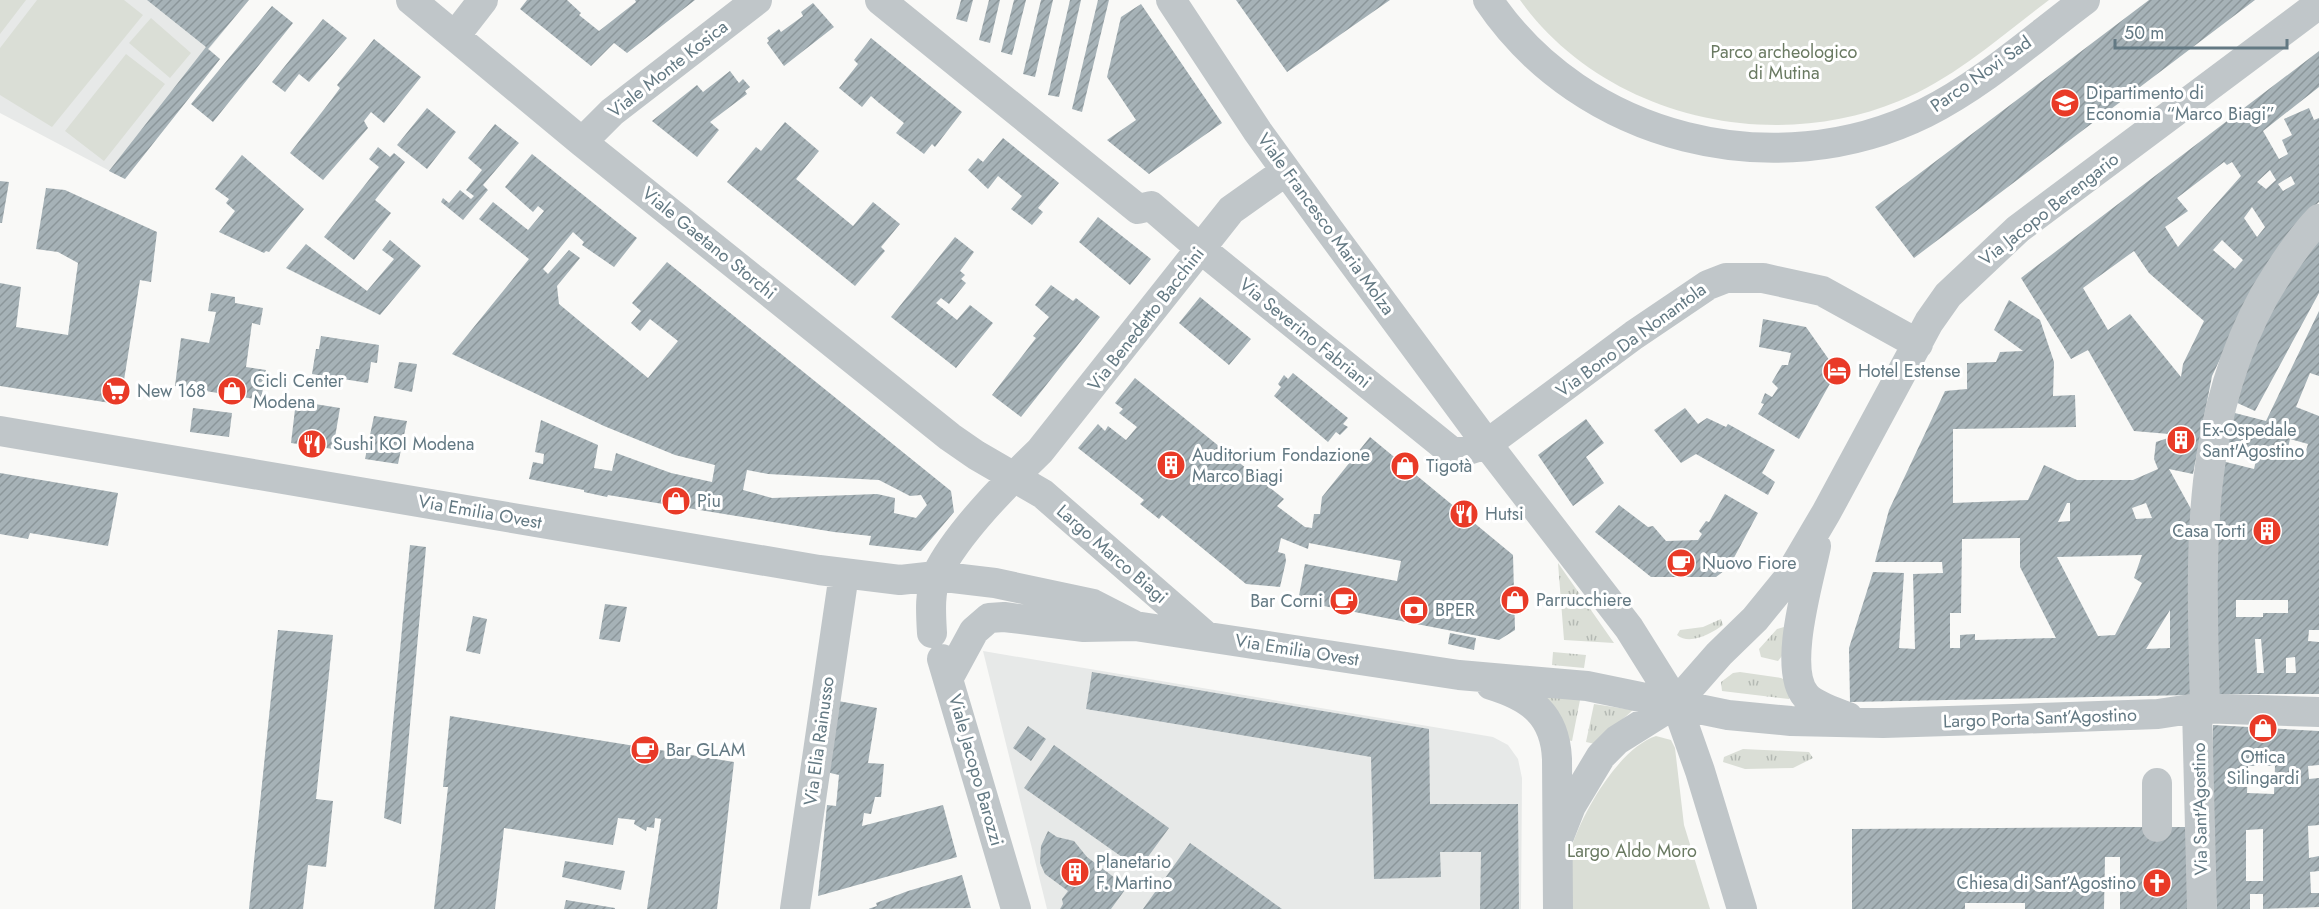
<svg xmlns="http://www.w3.org/2000/svg" width="2319" height="909" font-family="Jost,sans-serif">
	<defs>
		<pattern id="grass-tufts" width="24" height="20" patternUnits="userSpaceOnUse" patternTransform="scale(1.5)"><rect width="24" height="20" fill="#daded6"/><path d="M3 7l-1-3M5 7V3M7 7l1-3M15 17l-1-3M17 17v-4M19 17l1-3" fill="none" stroke="#b4b9b3"/></pattern>
		<pattern id="building-hatch" width="6" height="6" patternUnits="userSpaceOnUse" patternTransform="scale(1.5)"><rect width="6" height="6" fill="#a6b2b7"/><path d="M-1 1l2-2M0 6l6-6M5 7l2-2" fill="none" stroke="#8b969a"/></pattern>
	</defs>
	<rect width="100%" height="100%" fill="#f9f9f7"/>
	<path fill="#e7e9e8" d="M0 0H249L209 49 220 59 125 179 0 113Z
		M983 651 1493 737 1508 745 1518 759 1522 778 1521 909H1047Z"/>
	<path fill="url(#grass-tufts)" d="M1558 563 1614 643 1564 640Z
		M1721 619 1723 625C1712 633 1690 646 1677 635L1680 630 1703 627Z
		M1784 627 1786 629 1782 656 1778 661 1761 657 1759 649 1777 629Z
		M1553 652 1586 655 1584 668 1552 665Z
		M1740 672 1781 678 1785 680 1792 694 1789 699 1722 691 1721 682 1733 673Z
		M1532 693 1580 700 1572 741 1567 740Z
		M1594 704 1633 710 1595 744 1586 742Z
		M1743 749 1809 752 1813 758 1793 768 1745 769 1723 762 1724 757Z"/>
	<path fill="#daded6" d="M0 0H26L0 34Z
		M37 0H124L143 15 52 127 0 95V48Z
		M1520 0H2049C2001 36 1955 78 1899 101 1769 155 1603 116 1520 0Z
		M151 18 191 53 170 78 129 43Z
		M126 54 165 84 104 161 65 131Z
		M1656 736 1671 740 1675 748 1684 825 1710 909H1564C1566 890 1565 867 1571 849 1582 813 1619 748 1656 736Z"/>
	<path fill="url(#building-hatch)" fill-rule="evenodd" d="M147 0H249L208 49 220 59 125 179 109 171 206 47Z
		M527 0H567L581 13 579 15 599 31 636 2 635 0H695L627 53 614 43 591 66 520 9Z
		M961 0H973L967 22 956 19Z
		M989 0H1000L990 43 979 40Z
		M1014 0H1026L1012 55 1001 52Z
		M1041 0H1053L1035 77 1023 74Z
		M1070 0H1081L1059 97 1048 95Z
		M1098 0H1109L1082 112 1072 109Z
		M1236 0H1390L1287 72Z
		M2149 0H2255L1914 258 1875 207Z
		M813 3 834 27 784 66 767 43 769 41 767 38 779 29 781 32 803 16 801 12Z
		M1141 4 1222 123 1149 174 1107 140 1136 120 1107 77 1121 17Z
		M272 6 293 23 213 122 191 104Z
		M323 19 347 38 309 82 299 74 285 92 272 82Z
		M871 38 962 112 935 147 932 144 924 154 896 133 904 123 879 103 871 96 862 107 839 88 858 64 854 60Z
		M374 39 421 77 384 123 371 112 364 121 368 128 323 180 290 153 332 99 340 88 337 85Z
		M2319 51V87L2263 131 2279 159 2288 154 2282 140 2292 135 2284 119 2309 108 2314 120 2319 118V202L2303 217 2243 311 2212 376 2193 474 2169 469 2191 509 2190 695 1850 702 1849 648 1873 572 1904 573 1899 648 1915 649 1913 574 1943 573 1942 562H1875L1889 510 1945 391 1967 389V363L1996 362 2000 352 2023 351 1994 330 2009 300 2040 320 2054 362 2053 396 2075 395 2076 427 1953 429V503L2028 500 2044 465 2077 480H2133L2158 469 2154 459 2156 442 2168 438 2169 434 2134 431 2088 350 2071 359 2021 278ZM2224 162 2227 165 2232 162 2241 176 2178 247 2165 227 2188 211 2177 198ZM2270 170 2276 180 2266 189 2257 182ZM2291 176 2295 184 2283 191 2278 184ZM2252 207 2265 227 2257 237 2244 218ZM2222 240 2243 260 2235 269 2213 250ZM2134 251 2149 273 2204 321 2183 364 2181 377 2130 314 2108 330 2083 288ZM2067 503H2070V521L2058 522ZM2146 503 2152 518 2136 519 2132 508ZM2020 538V567L2056 638 1975 640V634L1960 635V648H1950V613H1961L1962 539ZM2142 555 2134 578 2142 583 2115 635 2098 636 2057 557ZM2170 610V648L2146 649Z
		M730 71 739 83 743 79 750 87 745 91 747 94 710 122 719 130 697 157 652 121 697 85 703 92Z
		M427 108 456 132 427 169 397 145Z
		M785 122 819 151 796 179 853 226 873 202 900 224 881 247 885 251 855 286 727 182 756 147 761 151Z
		M495 124 519 143 483 185 488 190 463 220 441 202 443 198 449 203 460 190 471 199 474 196 466 190 482 170 468 158Z
		M1003 138 1059 183 1038 208 1043 212 1032 225 1011 209 1022 196 998 176 988 189 968 170 978 158 983 162Z
		M378 147 390 157 394 153 405 162 375 200 391 213 354 260 324 237 379 167 369 159Z
		M532 154 637 238 614 267 582 245 584 242 573 232 543 269 548 274 569 250 580 258 557 286 559 304 648 378 678 341 650 319 640 331 631 323 641 311 632 303 667 262 951 491 954 512 921 551 869 545 871 536 834 532 608 495 607 497 584 492V490L529 479 533 462 543 464 544 454 535 452 541 420 598 445 594 468 612 471 616 453 671 473 712 482 715 465 675 455 604 426 452 354 529 259 479 219 493 202 528 230 544 211 538 206 533 212 505 187ZM747 470 768 474 879 480 910 496 921 495 927 505 916 518 894 513 895 498 877 494 772 498 743 490Z
		M242 155 304 209 269 252 266 251 264 253 219 232 235 211 226 203 229 199 215 189Z
		M0 181 9 182 2 223H0Z
		M46 188 65 190 157 232 151 282 140 280 121 399H118L117 404 0 386V283L21 287 16 327 68 335 78 263 58 252 36 249Z
		M1098 217 1151 259 1130 285 1079 242Z
		M955 237 974 252 960 271 965 275 961 279 966 283 949 304 941 298 936 303 957 320 970 305 993 323 956 368 891 317Z
		M2319 237V293L2255 411 2233 401 2251 348 2303 254Z
		M390 240 421 266 380 315 286 268 306 244 367 291 394 259 382 250Z
		M1051 285 1073 301 1076 298 1100 317 1021 417 992 395 1036 338 1033 336 1049 317 1035 305Z
		M211 293 235 297V303L263 308 260 325 252 323 246 367 266 370 261 400 175 386 181 338 209 343 216 312 208 311Z
		M1200 297 1251 339 1229 365 1179 323Z
		M2319 311V376L2310 373 2296 407 2319 416V630H2309L2308 641 2319 642V694H2216L2209 687 2222 461 2254 469 2257 456 2224 450 2231 412 2266 421ZM2290 439 2308 444 2304 457 2287 452ZM2236 600H2288V613H2263V617H2236ZM2255 639H2261L2264 673H2257ZM2295 657 2296 673H2286V658Z
		M1763 319 1806 327 1837 371 1799 439 1758 414 1764 404 1761 403 1765 393 1772 397 1778 388 1772 382 1782 365H1788L1791 353 1759 347Z
		M321 336 379 345 377 363 371 362 368 383 312 374 316 349H319Z
		M399 362 417 364 412 392 394 388Z
		M1293 373 1348 418 1343 424 1348 427 1340 435 1336 432 1328 442 1274 396 1281 387 1278 384 1284 375 1288 379Z
		M1135 378 1284 499 1277 506 1305 527 1312 528 1314 514H1320L1322 497 1370 437 1513 555 1515 630 1499 640 1298 601 1305 564 1397 581 1401 561 1309 543 1308 549 1281 538 1278 552 1285 554 1286 561 1280 587 1246 584 1162 515 1159 519 1140 504 1144 500 1078 448 1098 424 1105 431 1108 426 1126 440 1137 427 1119 413 1123 409 1115 403Z
		M296 401 340 408 333 449 291 443Z
		M193 408 232 413 229 437 190 432Z
		M1685 408 1698 424 1707 418 1726 427 1728 424 1775 450 1762 473 1775 482 1768 495 1696 454 1681 463 1654 430Z
		M374 416 407 421 398 464 365 459Z
		M1586 419 1604 443 1586 457 1604 483 1573 506 1538 455Z
		M0 473 118 493 108 546 30 533 28 539 0 534Z
		M1725 494 1758 513 1729 567 1716 577H1651L1595 532 1619 505 1648 527 1653 526 1666 541 1698 540 1702 534 1699 531 1706 521 1709 522Z
		M410 545 426 547 401 824 384 818Z
		M605 604 627 607 620 642 599 639Z
		M473 616 487 619 480 654 466 651Z
		M278 630 333 635 316 799 333 801 326 867 308 865 303 909H249Z
		M1450 633 1476 638 1474 650 1448 644Z
		M1092 672 1429 729 1430 804H1518L1519 909H1480L1481 852H1440L1441 877 1374 879 1371 757 1086 709Z
		M838 701 877 708 868 763 884 764 881 797H875L871 814 864 813 862 826 943 805 957 857 818 896 827 805 836 806 839 775 826 772Z
		M450 716 734 762 717 909H647L661 819 655 818 654 828 647 827 646 831 634 824 635 820 618 818 613 845 504 828 495 909H434L448 787H443Z
		M2213 725 2319 731V765L2308 766 2309 779 2319 778V825L2308 826 2309 858 2319 856V871L2310 872 2311 893H2319V907L2263 909V894H2250V909H2217L2210 833ZM2248 766H2275L2274 794 2247 793ZM2263 829V881H2246V830Z
		M1028 726 1046 739 1031 761 1013 748Z
		M1054 745 1169 828 1139 869 1024 788Z
		M2120 827H2194L2193 909H2120V857H2105L2104 909H2025V903H1965V909H1852V829Z
		M1048 831 1057 837 1074 841 1087 857 1127 887 1111 909H1060L1063 904 1062 899 1068 891 1045 874 1040 863 1041 846Z
		M1190 843 1282 909H1143Z
		M565 861 625 871 621 890 562 877Z
		M962 875 971 908 868 909 877 906 876 903 908 891Z
		M566 900 615 908V909H564Z"/>
	<g fill="none" stroke-linecap="round" stroke-linejoin="round">
		<path stroke="#c0c6c9" stroke-width="30" d="M411 0 582 142 950 437 976 455 1043 494 1207 637
			M880 0 1138 209 1151 206 1201 249 1452 452H1462L1487 444 1634 335 1708 285 1726 278H1763L1822 291 1918 344
			M1171 0 1258 132 1329 230 1487 444 1629 628 1676 703 1700 771 1742 909
			M1488 0C1582 140 1775 187 1925 113 1983 84 2034 38 2085 0
			M455 36 483 0
			M582 142 612 112 757 0
			M0 431 819 570 900 580 936 576 995 583 1093 604 1132 624
			M1816 546C1809 581 1782 669 1806 696 1815 706 1835 712 1848 717
			M932 633C931 616 929 591 937 574 957 533 1007 483 1040 451L1231 210 1286 171
			M942 659 1016 909
			M949 677 974 631 989 618 1004 617 1084 627 1135 626 1459 675 1587 686 1728 715 1791 721 1883 723 2014 719 2158 714 2197 708 2319 712
			M1491 685C1530 697 1555 714 1557 759L1558 909
			M2197 708 2202 909
			M2205 709C2202 565 2192 427 2264 296 2280 269 2297 242 2319 219
			M2157 783V827
			M1558 839 1571 806 1601 756 1617 740 1676 703 1719 654 1755 619 1786 581 1826 513 1929 322 1948 295 2018 229 2319 4
			M795 909 844 574"/>
	</g>
	<defs>
		<g id="university-disc" transform="scale(1.5)"><circle r="9.5" fill="#e93a27" stroke="#fff"/><path d="M0-5L7-2L0 1L-7-2ZM-4 1L0 2.5L4 1V4Q0 6-4 4Z" fill="#fff"/></g>
		<g id="hotel-disc" transform="scale(1.5)"><circle r="9.5" fill="#e93a27" stroke="#fff"/><path d="M-6-4.5h1.5V1H6V5H4.5V3h-9V5H-6ZM-4 0a1.8 1.8 0 1 1 3.6 0ZM.5 0V-2.5h3Q6-2.5 6 0Z" fill="#fff"/></g>
		<g id="supermarket-disc" transform="scale(1.5)"><circle r="9.5" fill="#e93a27" stroke="#fff"/><path d="M-6-5.5h2.5l.6 2H6L4.5 2H-2.5L-4.4-4H-6ZM-1.5 3.2a1.3 1.3 0 1 0 .1 0ZM3 3.2a1.3 1.3 0 1 0 .1 0Z" fill="#fff"/></g>
		<g id="shop-disc" transform="scale(1.5)"><circle r="9.5" fill="#e93a27" stroke="#fff"/><path d="M-5-2.5h2.3a2.7 3.5 0 0 1 5.4 0H5L5.5 6h-11ZM-1.5-2.5h3a1.5 2.3 0 0 0-3 0Z" fill="#fff"/></g>
		<g id="building-disc" transform="scale(1.5)"><circle r="9.5" fill="#e93a27" stroke="#fff"/><path d="M-4-6H4V6H1V3H-1V6H-4ZM-2.5-4.3h1.7v1.8h-1.7ZM.8-4.3h1.7v1.8H.8ZM-2.5-1h1.7V.8h-1.7ZM.8-1h1.7V.8H.8Z" fill="#fff"/></g>
		<g id="restaurant-disc" transform="scale(1.5)"><circle r="9.5" fill="#e93a27" stroke="#fff"/><path d="M-5-6h1v4h1v-4h1v4h1v-4h1v5L-1.5 .5V6h-2V.5L-5-1ZM5-6V6H3V1.5H1.5Q1.5-4 5-6Z" fill="#fff"/></g>
		<g id="cafe-disc" transform="scale(1.5)"><circle r="9.5" fill="#e93a27" stroke="#fff"/><path d="M-5.5-4.5H6V0H3Q3 3.5 0 3.5H-2.5Q-5.5 3.5-5.5 0ZM3-3.2v2h1.7v-2ZM-6 4.5H4V6H-6Z" fill="#fff"/></g>
		<g id="bank-disc" transform="scale(1.5)"><circle r="9.5" fill="#e93a27" stroke="#fff"/><path d="M-6-4H6V4H-6ZM0-2.3a2.3 2.3 0 1 0 0 4.6a2.3 2.3 0 1 0 0-4.6Z" fill="#fff"/></g>
		<g id="church-disc" transform="scale(1.5)"><circle r="9.5" fill="#e93a27" stroke="#fff"/><path d="M-1.2-6h2.4v3.5h3.3v2.4h-3.3V6h-2.4V-.1h-3.3v-2.4h3.3Z" fill="#fff"/></g>
	</defs>
	<g fill-rule="evenodd">
		<use href="#university-disc" x="2065" y="103"/>
		<use href="#hotel-disc" x="1837" y="371"/>
		<use href="#supermarket-disc" x="116" y="391"/>
		<use href="#shop-disc" x="232" y="391"/>
		<use href="#building-disc" x="2181" y="440"/>
		<use href="#restaurant-disc" x="312" y="444"/>
		<use href="#building-disc" x="1171" y="465"/>
		<use href="#shop-disc" x="1405" y="466"/>
		<use href="#shop-disc" x="676" y="501"/>
		<use href="#restaurant-disc" x="1464" y="514"/>
		<use href="#building-disc" x="2267" y="531"/>
		<use href="#cafe-disc" x="1681" y="563"/>
		<use href="#shop-disc" x="1515" y="600"/>
		<use href="#cafe-disc" x="1344" y="601"/>
		<use href="#bank-disc" x="1414" y="610"/>
		<use href="#shop-disc" x="2263" y="728"/>
		<use href="#cafe-disc" x="645" y="750"/>
		<use href="#building-disc" x="1075" y="872"/>
		<use href="#church-disc" x="2157" y="883"/>
	</g>
	<g text-anchor="middle" stroke-width="6" stroke-linejoin="round" paint-order="stroke">
		<g font-size="18" fill="#6a7a62" stroke="#fff">
			<text x="1784" y="58">Parco archeologico<tspan x="1784" dy="21">di Mutina</tspan></text>
			<text x="1632" y="857">Largo Aldo Moro</text>
		</g>
		<g font-size="18" fill="#637983" stroke="#fff">
			<text transform="translate(668 69) rotate(-38)" y="6">Viale Monte Kosica</text>
			<text transform="translate(1981 74) rotate(-35)" y="6">Parco Novi Sad</text>
			<text transform="translate(2049 209) rotate(-38)" y="6">Via Jacopo Berengario</text>
			<text transform="translate(1326 224) rotate(54)" y="6">Viale Francesco Maria Molza</text>
			<text transform="translate(709 243) rotate(39)" y="6">Viale Gaetano Storchi</text>
			<text transform="translate(1146 319) rotate(-52)" y="6">Via Benedetto Bacchini</text>
			<text transform="translate(1305 333) rotate(39)" y="6">Via Severino Fabriani</text>
			<text transform="translate(1631 340) rotate(-36)" y="6">Via Bono Da Nonantola</text>
			<text transform="translate(480 512) rotate(10)" y="6">Via Emilia Ovest</text>
			<text transform="translate(1112 554) rotate(41)" y="6">Largo Marco Biagi</text>
			<text transform="translate(1297 650) rotate(9)" y="6">Via Emilia Ovest</text>
			<text transform="translate(2040 718) rotate(-2)" y="6">Largo Porta Sant’Agostino</text>
			<text transform="translate(819 741) rotate(-82)" y="6">Via Elia Rainusso</text>
			<text transform="translate(976 770) rotate(74)" y="6">Viale Jacopo Barozzi</text>
			<text transform="translate(2200 809) rotate(-91)" y="6">Via Sant'Agostino</text>
		</g>
		<g font-size="18" fill="#637983" stroke="#fff" text-anchor="start">
			<text x="2086" y="99">Dipartimento di<tspan x="2086" dy="21">Economia “Marco Biagi”</tspan></text>
			<text x="1858" y="377">Hotel Estense</text>
			<text x="253" y="387">Cicli Center<tspan x="253" dy="21">Modena</tspan></text>
			<text x="137" y="397">New 168</text>
			<text x="2202" y="436">Ex-Ospedale<tspan x="2202" dy="21">Sant'Agostino</tspan></text>
			<text x="333" y="450">Sushi KOI Modena</text>
			<text x="1192" y="461">Auditorium Fondazione<tspan x="1192" dy="21">Marco Biagi</tspan></text>
			<text x="1426" y="472">Tigotà</text>
			<text x="697" y="507">Piu</text>
			<text x="1485" y="520">Hutsi</text>
			<text x="2246" y="537" text-anchor="end">Casa Torti</text>
			<text x="1702" y="569">Nuovo Fiore</text>
			<text x="1536" y="606">Parrucchiere</text>
			<text x="1323" y="607" text-anchor="end">Bar Corni</text>
			<text x="1435" y="616">BPER</text>
			<text x="666" y="756">Bar GLAM</text>
			<text x="2263" y="763" text-anchor="middle">Ottica<tspan x="2263" dy="21">Silingardi</tspan></text>
			<text x="1096" y="868">Planetario<tspan x="1096" dy="21">F. Martino</tspan></text>
			<text x="2136" y="889" text-anchor="end">Chiesa di Sant’Agostino</text>
		</g>
	</g>
	<path d="M2115 39v9h172v-9" fill="none" stroke="#637983" stroke-width="3"/>
	<text x="2124" y="39" font-size="18" fill="#637983" stroke="#ffffff" stroke-width="4.5" paint-order="stroke">50 m</text>
</svg>
